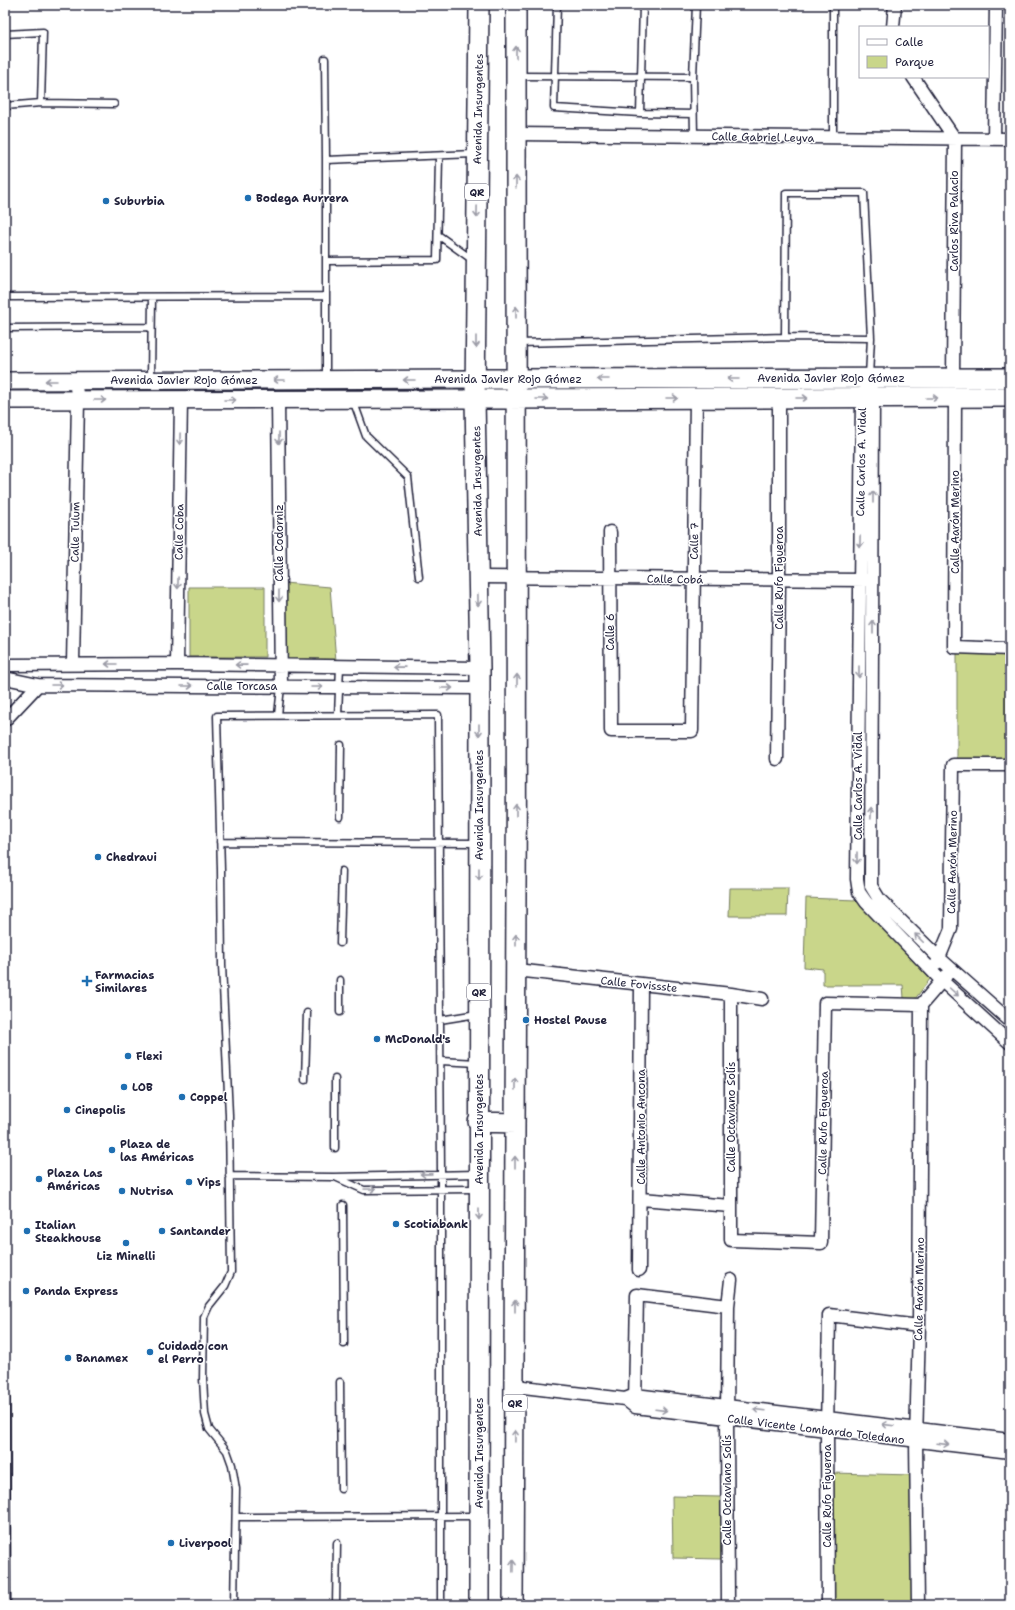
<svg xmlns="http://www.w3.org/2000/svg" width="1015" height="1610" font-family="'Shantell Sans',sans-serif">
	<rect width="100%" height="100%" fill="#fff"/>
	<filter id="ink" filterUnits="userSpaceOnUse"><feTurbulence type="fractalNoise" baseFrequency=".025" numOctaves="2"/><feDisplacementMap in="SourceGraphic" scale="8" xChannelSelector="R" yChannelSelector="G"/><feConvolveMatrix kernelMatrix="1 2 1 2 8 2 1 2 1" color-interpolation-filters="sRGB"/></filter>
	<g filter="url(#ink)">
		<path fill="#c9d68a" stroke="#767c62" d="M284 583 330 587 336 661 285 659Z
			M189 587H265V657H189Z
			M957 653H1010V759L957 760Z
			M730 888H788L787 916H729Z
			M806 898 856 900 930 979 915 999 904 998 903 985H823V969L804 967Z
			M832 1473 913 1475V1605H833Z
			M672 1496 721 1497V1559L673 1558Z"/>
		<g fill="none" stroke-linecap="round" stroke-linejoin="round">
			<g stroke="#22223b" stroke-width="9">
				<path id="service" d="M557 5 554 108 640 113 693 114
					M626 5H643
					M5 34 43 32 41 103
					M325 59 326 160V379
					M519 76 693 77
					M5 106 41 103 114 104
					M640 113 643 5
					M694 136 693 77 696 5
					M833 138V5
					M326 160 474 154
					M438 235 474 261
					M326 261 437 260 439 157
					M5 297 326 296
					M5 328 150 327
					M785 337 786 193H864L871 338 869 376
					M518 343 785 337 871 338
					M151 379 152 297
					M353 400 366 436 408 477 419 577
					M278 715 281 687
					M338 715 340 666
					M340 817 341 745
					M220 842 479 843
					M340 943 342 871
					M340 980V1012
					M440 1020 477 1014
					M441 1061 477 1063
					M305 1080 307 1013
					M335 1148V1079
					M229 1176 334 1177 477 1174
					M335 1177 364 1190 477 1189
					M343 1205 344 1344
					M340 1382 341 1489
					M5 1398H6L7 1605
					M236 1517 478 1516
					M234 1605 236 1489 232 1465 227 1451 209 1429 205 1414 203 1379 204 1317 209 1306 225 1286 231 1272 229 1115 222 965 221 870 217 716 438 715 441 1174V1605
					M336 1605 337 1543"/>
			</g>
			<g stroke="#22223b" stroke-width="15">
				<path id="minor" d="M893 27 895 5
					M913 77 955 139 953 378
					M516 134 1010 139
					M994 139 996 5
					M872 391 873 398 871 886 879 899 938 957 1010 1021
					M864 392 862 398 857 879 859 892 866 902 941 980 1010 1043
					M955 398 954 647 1010 649
					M278 399 281 687
					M610 532 611 731H692L696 398
					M478 577 867 580
					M73 664 78 400 75 381
					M177 664 181 400
					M5 665 177 664 480 668
					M5 678 38 685 479 688
					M5 720 38 685
					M777 759 779 580V398
					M937 963 951 929 953 765H1010
					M516 970 731 994 762 999
					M731 994V1240L821 1243 825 1003 921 1005
					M641 1199 731 1206
					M639 1270 641 984
					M515 1386 625 1399 635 1395 1010 1440
					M625 1399 635 1407 1010 1452
					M635 1403 637 1295 728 1306
					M728 1605 727 1418 728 1306 731 1280
					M828 1605 827 1430 829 1315 919 1326
					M918 1605 916 1441 919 1326 921 1005 946 976"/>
			</g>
			<g stroke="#22223b" stroke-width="20">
				<path id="secondary" d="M5 381 476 379
					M5 400 475 399"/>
			</g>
			<g stroke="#22223b" stroke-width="22">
				<path id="primary" d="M476 379 1010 378
					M475 399 1010 397
					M478 1122 515 1123
					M479 1605 480 668 475 399 479 5
					M513 1605C518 1072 516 538 516 5"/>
			</g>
			<use href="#service" stroke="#fff" stroke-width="6"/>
			<use href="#minor" stroke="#fff" stroke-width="12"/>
			<use href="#secondary" stroke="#fff" stroke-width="17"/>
			<use href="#primary" stroke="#fff" stroke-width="19"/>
		</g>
		<defs><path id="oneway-shaft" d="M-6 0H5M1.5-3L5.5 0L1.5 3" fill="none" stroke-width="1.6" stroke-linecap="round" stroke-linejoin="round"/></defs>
		<g stroke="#9c9ca7">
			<use href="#oneway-shaft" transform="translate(516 52) rotate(-90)"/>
			<use href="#oneway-shaft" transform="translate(516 182) rotate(-90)"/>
			<use href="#oneway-shaft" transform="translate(477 212) rotate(91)"/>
			<use href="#oneway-shaft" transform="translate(516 312) rotate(-90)"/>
			<use href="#oneway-shaft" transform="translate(476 342) rotate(90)"/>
			<use href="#oneway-shaft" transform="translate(603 379) rotate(180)"/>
			<use href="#oneway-shaft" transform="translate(733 379) rotate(180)"/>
			<use href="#oneway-shaft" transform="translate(279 380) rotate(180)"/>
			<use href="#oneway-shaft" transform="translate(409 380) rotate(180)"/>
			<use href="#oneway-shaft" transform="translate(51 381) rotate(180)"/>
			<use href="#oneway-shaft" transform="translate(672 398)"/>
			<use href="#oneway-shaft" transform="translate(802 398)"/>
			<use href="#oneway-shaft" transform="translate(932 398)"/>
			<use href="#oneway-shaft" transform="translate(542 399)"/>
			<use href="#oneway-shaft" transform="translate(100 400)"/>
			<use href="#oneway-shaft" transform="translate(230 400)"/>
			<use href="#oneway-shaft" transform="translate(279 438) rotate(90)"/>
			<use href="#oneway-shaft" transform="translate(180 439) rotate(91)"/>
			<use href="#oneway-shaft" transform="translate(873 497) rotate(-90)"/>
			<use href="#oneway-shaft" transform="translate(860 542) rotate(91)"/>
			<use href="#oneway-shaft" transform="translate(178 583) rotate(91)"/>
			<use href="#oneway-shaft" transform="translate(279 596) rotate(90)"/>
			<use href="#oneway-shaft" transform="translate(478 600) rotate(89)"/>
			<use href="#oneway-shaft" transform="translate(873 627) rotate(-90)"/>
			<use href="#oneway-shaft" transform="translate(111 664) rotate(180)"/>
			<use href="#oneway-shaft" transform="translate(241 665) rotate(-179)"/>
			<use href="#oneway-shaft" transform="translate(399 667) rotate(-179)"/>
			<use href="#oneway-shaft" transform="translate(859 672) rotate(90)"/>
			<use href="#oneway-shaft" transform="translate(517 680) rotate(-90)"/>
			<use href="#oneway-shaft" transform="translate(57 685)"/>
			<use href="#oneway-shaft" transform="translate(187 686)"/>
			<use href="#oneway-shaft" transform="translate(317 687)"/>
			<use href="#oneway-shaft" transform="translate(447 688)"/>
			<use href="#oneway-shaft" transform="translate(479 730) rotate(90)"/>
			<use href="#oneway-shaft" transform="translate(516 810) rotate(-90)"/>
			<use href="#oneway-shaft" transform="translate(871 813) rotate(-89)"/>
			<use href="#oneway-shaft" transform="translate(857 858) rotate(90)"/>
			<use href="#oneway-shaft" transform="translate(479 874) rotate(90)"/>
			<use href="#oneway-shaft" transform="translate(919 938) rotate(-135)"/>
			<use href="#oneway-shaft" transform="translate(516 940) rotate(-90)"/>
			<use href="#oneway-shaft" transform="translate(954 992) rotate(42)"/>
			<use href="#oneway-shaft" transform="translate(515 1084) rotate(-90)"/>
			<use href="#oneway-shaft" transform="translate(515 1162) rotate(-90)"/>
			<use href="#oneway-shaft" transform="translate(426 1174) rotate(179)"/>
			<use href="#oneway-shaft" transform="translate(370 1189)"/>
			<use href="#oneway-shaft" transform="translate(479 1214) rotate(90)"/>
			<use href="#oneway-shaft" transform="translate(515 1306) rotate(-90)"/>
			<use href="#oneway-shaft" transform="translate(661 1410) rotate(7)"/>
			<use href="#oneway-shaft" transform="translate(759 1410) rotate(-173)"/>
			<use href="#oneway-shaft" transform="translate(888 1425) rotate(-173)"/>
			<use href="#oneway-shaft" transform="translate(515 1436) rotate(-89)"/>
			<use href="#oneway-shaft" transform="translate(943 1444) rotate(7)"/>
			<use href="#oneway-shaft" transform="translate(513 1566) rotate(-89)"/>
		</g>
	</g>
	<g fill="#1f6fb2" stroke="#fff" stroke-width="1.5">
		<circle cx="248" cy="198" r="4"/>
		<circle cx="106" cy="201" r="4"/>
		<circle cx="98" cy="857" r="4"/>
		<path d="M85 975h4v4h4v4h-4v4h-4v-4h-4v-4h4z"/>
		<circle cx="526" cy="1020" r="4"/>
		<circle cx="377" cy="1039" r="4"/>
		<circle cx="128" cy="1056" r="4"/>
		<circle cx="124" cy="1087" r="4"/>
		<circle cx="182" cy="1097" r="4"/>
		<circle cx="67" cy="1110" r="4"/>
		<circle cx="112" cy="1150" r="4"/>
		<circle cx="39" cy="1179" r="4"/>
		<circle cx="189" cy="1182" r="4"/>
		<circle cx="122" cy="1191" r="4"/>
		<circle cx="396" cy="1224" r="4"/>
		<circle cx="27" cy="1231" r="4"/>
		<circle cx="162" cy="1231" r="4"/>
		<circle cx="126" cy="1243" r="4"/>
		<circle cx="26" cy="1291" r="4"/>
		<circle cx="150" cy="1352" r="4"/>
		<circle cx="68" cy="1358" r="4"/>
		<circle cx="171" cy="1543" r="4"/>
	</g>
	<g text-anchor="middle" stroke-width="3" stroke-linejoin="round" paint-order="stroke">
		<g fill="#fff" stroke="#646476" stroke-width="1">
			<rect x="465" y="184" width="24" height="16" rx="3"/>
			<rect x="467" y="984" width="24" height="16" rx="3"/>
			<rect x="503" y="1395" width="24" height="16" rx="3"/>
		</g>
		<g font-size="10" font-weight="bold" fill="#22223b">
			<text x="477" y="196">QR</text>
			<text x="479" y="996">QR</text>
			<text x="515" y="1407">QR</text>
		</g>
		<g font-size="11" fill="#22223b" stroke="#fff">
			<text transform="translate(478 109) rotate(-89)" y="4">Avenida Insurgentes</text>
			<text transform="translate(763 137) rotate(1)" y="4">Calle Gabriel Leyva</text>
			<text transform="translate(954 221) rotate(-90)" y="4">Carlos Riva Palacio</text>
			<text x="831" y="382">Avenida Javier Rojo Gómez</text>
			<text x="508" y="383">Avenida Javier Rojo Gómez</text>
			<text x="184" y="384">Avenida Javier Rojo Gómez</text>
			<text transform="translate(861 462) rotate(-89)" y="4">Calle Carlos A. Vidal</text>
			<text transform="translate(477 481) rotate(-91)" y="4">Avenida Insurgentes</text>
			<text transform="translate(955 522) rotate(-90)" y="4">Calle Aarón Merino</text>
			<text transform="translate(75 532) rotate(-89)" y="4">Calle Tulum</text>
			<text transform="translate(179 532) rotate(-89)" y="4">Calle Coba</text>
			<text transform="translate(694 541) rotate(-89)" y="4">Calle 7</text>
			<text transform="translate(279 543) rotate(-90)" y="4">Calle Codorniz</text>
			<text transform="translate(779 578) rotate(-90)" y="4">Calle Rufo Figueroa</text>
			<text transform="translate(675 579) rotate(1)" y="4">Calle Cobá</text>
			<text transform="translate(610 632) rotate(-90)" y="4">Calle 6</text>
			<text x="242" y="690">Calle Torcasa</text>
			<text transform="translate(858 786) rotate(-90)" y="4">Calle Carlos A. Vidal</text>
			<text transform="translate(479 805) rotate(-90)" y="4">Avenida Insurgentes</text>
			<text transform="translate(952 862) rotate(-89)" y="4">Calle Aarón Merino</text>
			<text transform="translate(639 984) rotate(6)" y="4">Calle Fovissste</text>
			<text transform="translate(731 1117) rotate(-90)" y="4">Calle Octaviano Solís</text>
			<text transform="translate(823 1123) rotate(-89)" y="4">Calle Rufo Figueroa</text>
			<text transform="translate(641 1127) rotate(-90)" y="4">Calle Antonio Ancona</text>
			<text transform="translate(479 1129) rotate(-90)" y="4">Avenida Insurgentes</text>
			<text transform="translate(919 1289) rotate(-89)" y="4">Calle Aarón Merino</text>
			<text transform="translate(816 1429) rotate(7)" y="4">Calle Vicente Lombardo Toledano</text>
			<text transform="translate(479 1453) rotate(-90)" y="4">Avenida Insurgentes</text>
			<text transform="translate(727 1490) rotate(-90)" y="4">Calle Octaviano Solís</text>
			<text transform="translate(827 1496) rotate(-90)" y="4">Calle Rufo Figueroa</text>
		</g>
		<g font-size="11" font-weight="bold" fill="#22223b" stroke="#fff" text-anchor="start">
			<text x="256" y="202">Bodega Aurrera</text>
			<text x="114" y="205">Suburbia</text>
			<text x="106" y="861">Chedraui</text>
			<text x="95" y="979">Farmacias<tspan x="95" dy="13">Similares</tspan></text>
			<text x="534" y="1024">Hostel Pause</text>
			<text x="385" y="1043">McDonald's</text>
			<text x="136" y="1060">Flexi</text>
			<text x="132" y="1091">LOB</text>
			<text x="190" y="1101">Coppel</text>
			<text x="75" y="1114">Cinepolis</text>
			<text x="120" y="1148">Plaza de<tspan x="120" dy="13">las Américas</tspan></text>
			<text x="47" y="1177">Plaza Las<tspan x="47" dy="13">Américas</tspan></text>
			<text x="197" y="1186">Vips</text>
			<text x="130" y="1195">Nutrisa</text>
			<text x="404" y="1228">Scotiabank</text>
			<text x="35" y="1229">Italian<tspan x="35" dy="13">Steakhouse</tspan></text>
			<text x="170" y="1235">Santander</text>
			<text x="126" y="1260" text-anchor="middle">Liz Minelli</text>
			<text x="34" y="1295">Panda Express</text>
			<text x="158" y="1350">Cuidado con<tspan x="158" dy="13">el Perro</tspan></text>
			<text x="76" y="1362">Banamex</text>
			<text x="179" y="1547">Liverpool</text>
		</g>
	</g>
	<rect width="1015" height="1610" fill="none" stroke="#fff" stroke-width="20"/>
	<rect x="10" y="10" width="995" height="1590" fill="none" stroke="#22223b" stroke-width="1.5" filter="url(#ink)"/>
	<rect x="859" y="26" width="130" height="52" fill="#ffffff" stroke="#a7a7b1"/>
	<rect x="867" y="39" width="20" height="6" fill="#ffffff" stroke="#a7a7b1"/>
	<text x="895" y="46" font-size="12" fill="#22223b">Calle</text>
	<rect x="867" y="56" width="20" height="12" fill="#c9d68a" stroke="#a7a7b1"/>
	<text x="895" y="66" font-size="12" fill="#22223b">Parque</text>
</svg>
